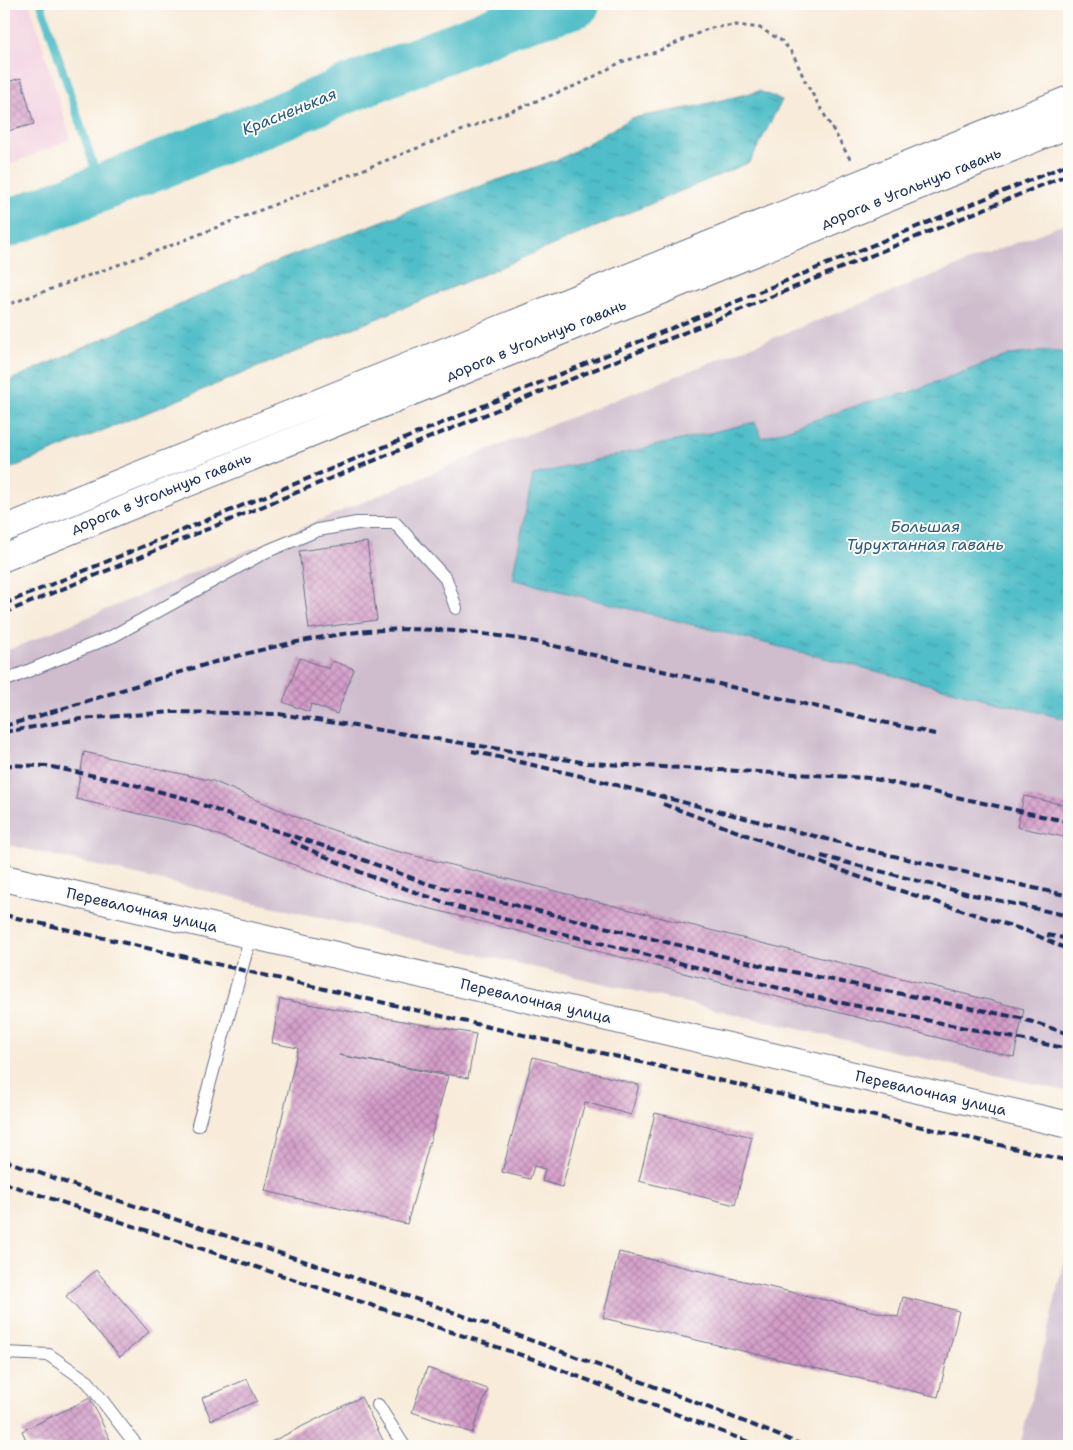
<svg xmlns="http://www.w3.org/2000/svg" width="1073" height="1450" font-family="'Shantell Sans',sans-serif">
	<defs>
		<pattern id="water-ripples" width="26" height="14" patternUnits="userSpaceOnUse" patternTransform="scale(1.25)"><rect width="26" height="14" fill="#50bec8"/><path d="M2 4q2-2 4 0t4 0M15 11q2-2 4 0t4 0" fill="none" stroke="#429ba6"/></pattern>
		<pattern id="building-cross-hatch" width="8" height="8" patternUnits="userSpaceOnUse" patternTransform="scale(1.25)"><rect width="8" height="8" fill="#d49cc8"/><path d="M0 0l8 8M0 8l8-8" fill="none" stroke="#ab80a6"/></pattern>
	</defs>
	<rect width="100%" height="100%" fill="#fdfcf7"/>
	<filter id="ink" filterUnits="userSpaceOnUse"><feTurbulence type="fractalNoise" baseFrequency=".02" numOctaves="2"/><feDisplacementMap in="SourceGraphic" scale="10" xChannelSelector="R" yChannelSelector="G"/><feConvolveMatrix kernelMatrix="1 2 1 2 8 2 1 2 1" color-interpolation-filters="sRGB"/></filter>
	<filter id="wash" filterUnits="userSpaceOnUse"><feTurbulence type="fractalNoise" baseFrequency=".0096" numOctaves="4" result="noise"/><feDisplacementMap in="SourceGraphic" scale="20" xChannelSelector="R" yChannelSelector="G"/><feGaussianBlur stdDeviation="1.12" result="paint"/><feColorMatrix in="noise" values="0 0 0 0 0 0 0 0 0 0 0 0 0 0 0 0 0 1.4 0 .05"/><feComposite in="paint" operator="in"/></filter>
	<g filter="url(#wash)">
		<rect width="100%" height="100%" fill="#f8ebd9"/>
		<path fill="#f3cfdf" d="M4 4H30L71 139 4 167Z"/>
		<path fill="#cfbdce" d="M1069 222V353L1048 351 867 402 762 438 755 422 513 579 1069 720V1092L4 844V652L490 449Z
			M1069 1242V1446H1020Z"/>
		<path fill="url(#water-ripples)" stroke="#367693" d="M759 91 782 100 750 162 432 296 4 471V383L278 261 411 210 562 158 632 118 693 107Z
			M1048 351 1069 353V720L512 579 533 475 755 422 762 438 867 402 909 392 1009 355Z"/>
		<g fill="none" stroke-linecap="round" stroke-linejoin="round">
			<path stroke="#50bec8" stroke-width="8" d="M41 4 101 188"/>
			<path stroke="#50bec8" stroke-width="48" d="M4 225 143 172 514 22 576 4"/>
		</g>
		<g id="blocks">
			<path fill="url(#building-cross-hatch)" d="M21 78 34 124 4 132V83Z
				M367 542 377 620 309 629 299 551Z
				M300 658 329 669 332 661 354 669 337 714 311 704 309 712 283 702Z
				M84 752 213 781 299 818 384 848 1024 1009 1014 1057 384 897 292 864 200 828 76 799Z
				M1024 796 1069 806V838L1017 827Z
				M280 999 476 1034 468 1078 339 1055 448 1076 407 1224 265 1191 298 1048 272 1043Z
				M533 1057 639 1085 631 1115 585 1102 562 1187 542 1181 545 1169 534 1166 530 1179 502 1172Z
				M655 1113 752 1137 735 1205 639 1181Z
				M619 1252 898 1317 903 1297 959 1311 938 1397 603 1318Z
				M96 1270 149 1332 120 1357 66 1296Z
				M427 1368 488 1389 472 1433 412 1412Z
				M247 1379 257 1401 211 1420 202 1398Z
				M361 1397 386 1446H263Z
				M90 1398 113 1446H29L22 1431Z"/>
		</g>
	</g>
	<g filter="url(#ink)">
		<use href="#blocks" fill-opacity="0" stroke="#687189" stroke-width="1"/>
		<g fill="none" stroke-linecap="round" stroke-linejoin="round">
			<g stroke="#687189" stroke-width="14">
				<path id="lane" d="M4 681 113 636 265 552 318 530 357 523H395L446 579 456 608
					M198 1125 251 935
					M4 1353 49 1355 88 1382 137 1446
					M378 1405 404 1446"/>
			</g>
			<g stroke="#687189" stroke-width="28">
				<path id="street" d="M4 529 1069 99
					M4 558 1069 125
					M4 878 1069 1125"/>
			</g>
			<path stroke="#687189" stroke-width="3" stroke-dasharray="4 4" stroke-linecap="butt" d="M4 306 162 249 582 83 621 62 656 52 710 28 736 25 760 28 782 41 793 54 806 83 850 159"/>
			<use href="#lane" stroke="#fff" stroke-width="12"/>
			<use href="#street" stroke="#fff" stroke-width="26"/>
			<path stroke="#1b2f5e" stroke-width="4" stroke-dasharray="8 4" stroke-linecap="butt" d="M4 604 1069 164
				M4 613 1069 174
				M4 726C122 693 236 647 358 632 420 625 485 632 546 644L939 735
				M4 732 80 719 172 712 279 714 588 763 870 778 1069 822
				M472 751 585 777 881 853 1069 896
				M4 765 47 766 119 781 184 798 240 819 345 853 428 884 768 967 1020 1018 1069 1034
				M663 804 873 882 1027 931 1069 950
				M290 841 367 875 460 908 823 999 1069 1049
				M821 856 969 894 1069 916
				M4 915 1069 1161
				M1047 935 1069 939
				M4 1160C132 1208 263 1246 393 1291 531 1339 669 1391 805 1446
				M4 1183 533 1359 759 1446"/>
		</g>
	</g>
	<g text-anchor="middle" stroke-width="4" stroke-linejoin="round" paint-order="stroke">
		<g font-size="15" fill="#1b2f5e" stroke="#fdfcf7">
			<text transform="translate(911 188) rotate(-22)" y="5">дорога в Угольную гавань</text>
			<text transform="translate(536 340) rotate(-22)" y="5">дорога в Угольную гавань</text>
			<text transform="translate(161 493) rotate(-22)" y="5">дорога в Угольную гавань</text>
			<text transform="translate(142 910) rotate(13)" y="5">Перевалочная улица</text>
			<text transform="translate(536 1001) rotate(13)" y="5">Перевалочная улица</text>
			<text transform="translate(931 1093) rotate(13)" y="5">Перевалочная улица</text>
		</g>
		<g font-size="16" font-style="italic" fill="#2b5a7e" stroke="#fdfcf7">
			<text transform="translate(289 111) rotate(-22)" y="6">Красненькая</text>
			<text x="925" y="532">Большая<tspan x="925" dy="18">Турухтанная гавань</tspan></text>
		</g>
	</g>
	<rect width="1073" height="1450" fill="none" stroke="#fdfcf7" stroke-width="20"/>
</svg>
